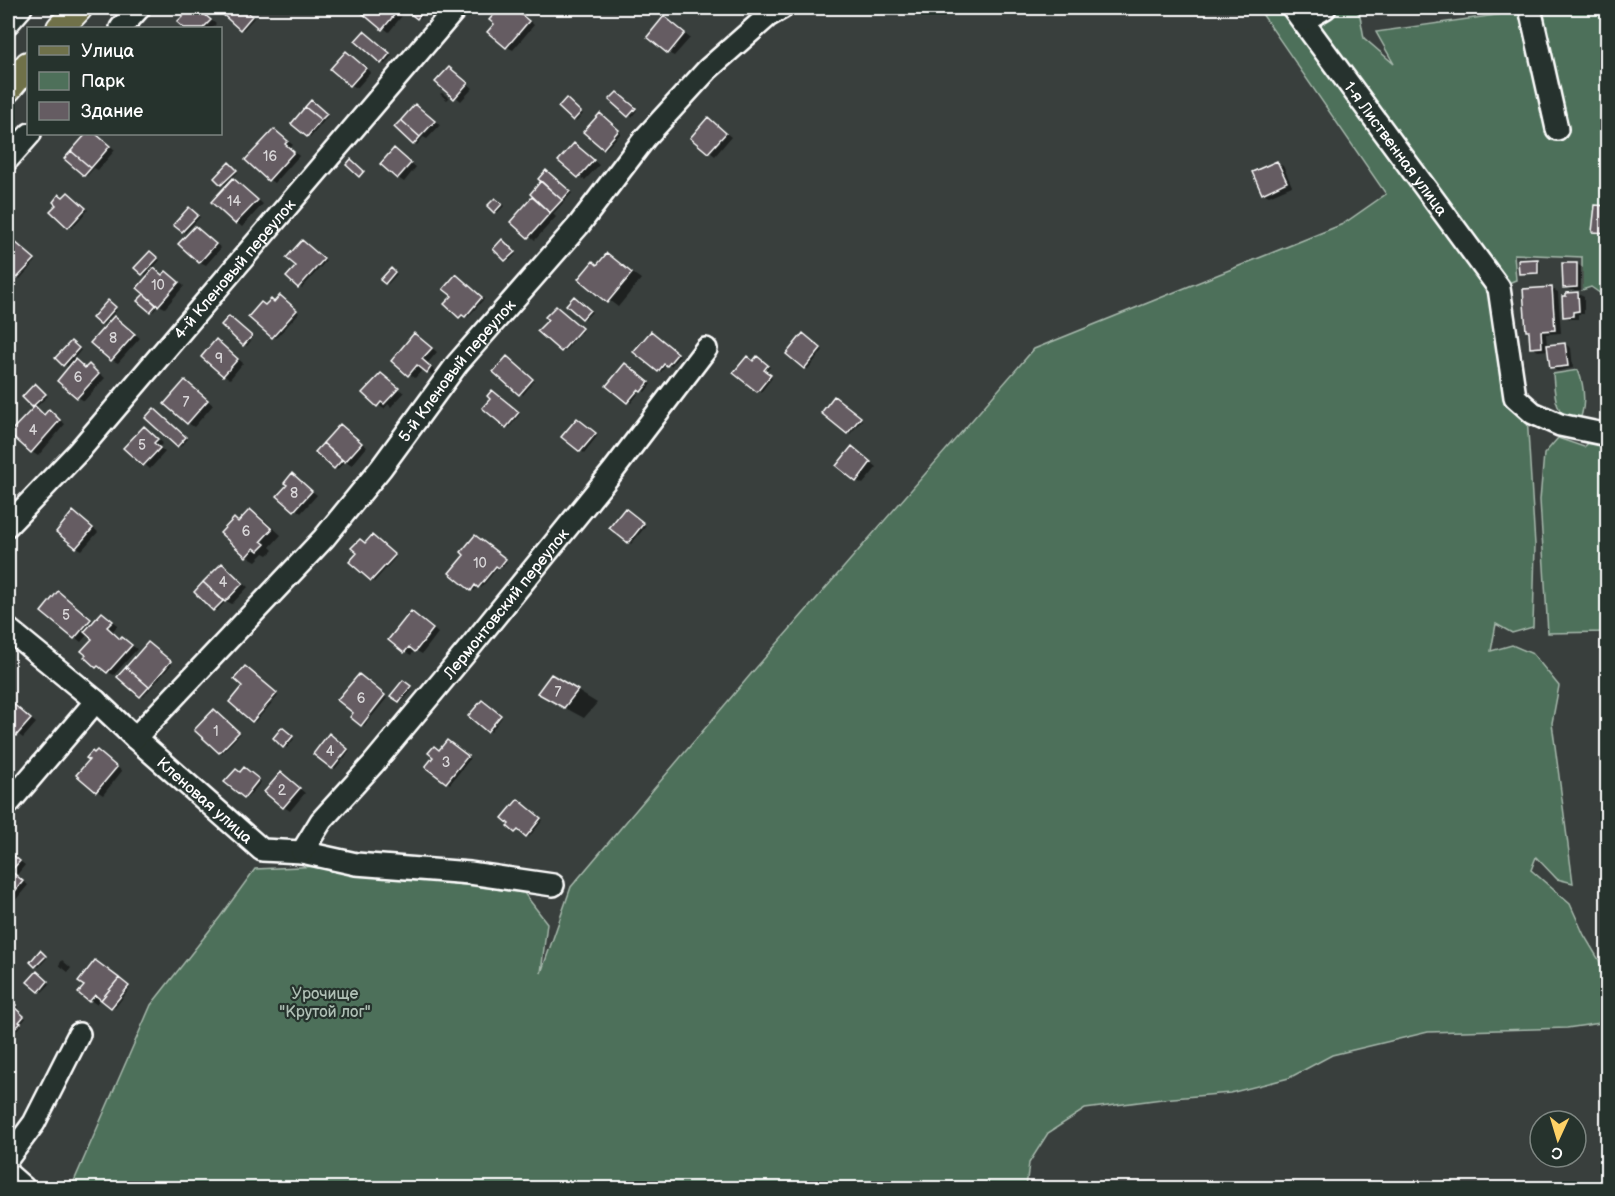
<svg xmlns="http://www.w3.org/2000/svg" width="1615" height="1196" font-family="'Balsamiq Sans',sans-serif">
	<rect width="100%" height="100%" fill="#393f3d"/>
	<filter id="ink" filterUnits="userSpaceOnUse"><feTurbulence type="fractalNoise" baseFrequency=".0167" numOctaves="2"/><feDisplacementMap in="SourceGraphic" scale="12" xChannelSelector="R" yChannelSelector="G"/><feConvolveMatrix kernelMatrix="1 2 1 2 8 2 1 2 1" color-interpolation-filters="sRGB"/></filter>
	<g filter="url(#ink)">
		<path fill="#4e705a" stroke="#a6b8ac" stroke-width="1.5" d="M1258 8H1293L1484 272 1527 415 1535 545 1533 627 1512 633 1496 624 1491 651 1512 645 1533 654 1559 686 1552 723 1573 883 1557 879 1536 857 1531 870 1570 904 1584 935 1599 960 1604 977 1607 981V1022L1567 1028 1428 1032 1332 1055 1289 1078 1230 1093 1162 1099 1085 1109 1048 1133 1029 1163 1026 1188H71L151 1005 220 917 255 869 322 866 524 893 547 923 541 973 571 887 756 668 1034 349 1343 224 1386 194Z
			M1298 8H1355L1360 16 1364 38 1394 64 1376 32 1546 8H1607V298L1591 287 1582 290V257L1514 254 1516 280 1506 284Z
			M1578 370C1585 387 1587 411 1576 426 1554 411 1555 399 1553 374Z
			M1558 438 1584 447 1592 440 1607 443V632L1548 633 1540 500 1544 454Z"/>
		<path fill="#0007" d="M193 8 200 10 216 24 212 28H186L179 22Z
			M226 8H242L254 18 243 30 222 12Z
			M358 8H399L405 12 389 32Z
			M406 8H420L426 12 420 19Z
			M510 8 517 10 534 25 513 50 507 47 496 24Z
			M670 22 690 38 674 56 668 53Z
			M366 34 392 55 385 64 382 63Z
			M352 56 371 72 357 88 351 85Z
			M450 69 473 88 461 101 437 82Z
			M442 93 449 98 447 100 440 94Z
			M619 95 637 110 632 117 629 115Z
			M568 101 583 114 576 121 574 120Z
			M314 104 328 116 310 138 308 136Z
			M416 105 440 125 427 139 423 137 417 145 414 143Z
			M603 117 621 133 606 149 604 148Z
			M714 123 731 137 715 156 692 138Z
			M275 131 293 145 290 148 299 156 275 183 269 180Z
			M88 134H97L115 150 98 170 94 168 87 176 66 159Z
			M575 145 599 165 585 180 579 177Z
			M394 150 416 167 404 182 398 178Z
			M1277 163 1283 166 1292 186 1269 196 1263 193Z
			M232 165 238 172 232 178 240 183 263 204 242 227 213 202 227 187 216 178Z
			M549 173 572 193 553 214 556 217 535 240 512 222 534 197Z
			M71 195 88 210 72 228 52 211 63 199Z
			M498 201 504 206 497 213 495 212Z
			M1608 208V235H1600L1594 231Z
			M192 210 200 217 185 233 183 231Z
			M196 227 221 248 206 265 200 262Z
			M9 237 36 261 20 279 8 268Z
			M305 243 326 261 302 288 288 277 298 266Z
			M505 243 516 254 509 261 495 249Z
			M153 254 160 260 146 276 137 268Z
			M607 255 641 279 618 307 580 278 593 263 598 266Z
			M1537 261 1540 262V274L1520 273Z
			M1577 264 1583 268V290H1570L1564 287Z
			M155 270 164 276 167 273 184 286 165 308 159 305 153 312 144 296 150 298Z
			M393 271 397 274 388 284 386 283Z
			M459 277 484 299 468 317 465 315 462 318 460 316 454 295Z
			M1551 288 1558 292 1561 333 1546 334 1547 346 1565 344 1571 348 1573 368 1557 371 1551 367 1549 350 1538 351 1532 347 1531 332Z
			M1578 294 1584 297V314H1578V319H1570L1564 316 1567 297Z
			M283 298 299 313 276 338 250 316Z
			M577 299 592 312 585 319 583 318Z
			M111 304 117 310 103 325 100 324Z
			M559 309 583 330 564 352 561 351Z
			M114 317 140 338 118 363 112 360Z
			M232 319 253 338 247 346 244 344Z
			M654 334 680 355 671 366 667 364 661 372 658 371Z
			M805 336 823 350 808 369 805 367Z
			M1604 336H1608V346L1603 344Z
			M421 339 437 352 427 364 436 372 433 375 424 368 415 378 409 374Z
			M217 341 243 363 230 379 224 375Z
			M74 344 81 350 73 360 86 369 89 366 95 369 105 378 84 401 78 397 69 368 57 358Z
			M759 359 770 367 766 372 772 378 761 392 735 372Z
			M510 360 534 381 523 395 520 393Z
			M628 366 651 384 645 392 641 390 631 403 608 386Z
			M381 375 404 393 391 407 388 404 384 409 378 405Z
			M185 382 213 405 194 427 188 423Z
			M38 387 48 396 36 407 33 405Z
			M495 393 520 414 509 428 492 398Z
			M837 399 862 420 850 434 848 433Z
			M35 408 45 416 49 411 65 424 38 456 32 452Z
			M157 411 188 439 180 447 178 446Z
			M580 421 598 435 584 453 563 437Z
			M340 425 367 447 352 465 345 461 337 470 335 468 328 448Z
			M144 428 163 443 159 447 165 452 150 469 126 448Z
			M858 452 877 467 863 484 857 481Z
			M292 475 317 495 301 513 279 496 289 485Z
			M251 511 260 516 281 535 270 547 273 550 268 555 264 553 256 561 247 556 235 520 239 523Z
			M627 511 646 526 631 544 611 528Z
			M80 517 98 532 82 550 76 547Z
			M375 538 396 557 374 582 351 562 366 545Z
			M478 538 507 562 502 568 499 566 481 588 478 586 474 591 472 590Z
			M222 565 248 587 232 604 226 601 217 611 196 592Z
			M65 597 95 622 108 617 118 625 112 632 137 649 114 675 97 667 94 639 88 634 81 642 43 611Z
			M417 616 438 633 422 654 415 650 411 655 405 652Z
			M151 645 172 664 143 697 141 696Z
			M248 669 278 696 255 722 231 702 244 686Z
			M361 677 387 698 364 726 362 724Z
			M406 683 413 689 402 702 399 701Z
			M571 687 597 703 584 718 558 704Z
			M484 703 502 717 491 732 470 716Z
			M12 704 36 723 23 738 8 727V708Z
			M217 712 240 734 222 753 220 752Z
			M285 731 294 739 287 748 275 738Z
			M332 737 350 751 335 769 333 768Z
			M449 743 470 759 450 784 427 766 439 751Z
			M97 752 122 771 103 795 97 791Z
			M247 770 261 782 247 798 227 782Z
			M287 778 305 793 290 811 284 807Z
			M521 803 543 820 529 837 509 826Z
			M8 852 25 865 16 876 28 885 14 902 8 898Z
			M43 954 47 958 39 967 36 966Z
			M62 960 71 968 68 972 59 965Z
			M40 975 50 984 42 992 39 991Z
			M123 983 130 988 115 1008 101 998 96 1004 80 993Z
			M9 1000 18 1007 16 1010 26 1018 21 1024 22 1025 12 1034 8 1031Z"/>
		<path fill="#655c62" stroke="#fff" stroke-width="1.5" d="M191 8H197L211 20 203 28H184L177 22Z
			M224 8H243L252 16 240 30 220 12Z
			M356 8H400L382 30Z
			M403 8H422L424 10 417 19Z
			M500 8 505 11 508 8H513L529 21 506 48 487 32 494 24 489 20Z
			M664 16 685 33 668 54 647 37Z
			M364 31 390 53 381 64 355 41Z
			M346 51 366 68 350 86 330 69Z
			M449 67 468 83 454 99 435 82Z
			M617 92 636 108 628 117 609 100Z
			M566 98 581 112 573 121 558 107Z
			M311 100 327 114 321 120 305 107Z
			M415 104 435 121 420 137 401 120Z
			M305 107 321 120 307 137 291 124Z
			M600 113 619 130 603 149 583 132Z
			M708 117 726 133 708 153 690 138Z
			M401 120 420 137 413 145 394 127Z
			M274 129 288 141 285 144 294 152 268 181 245 160Z
			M86 134H96L110 146 91 168 71 151Z
			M574 143 594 160 578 178 558 161Z
			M394 148 411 163 397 179 380 164Z
			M71 151 91 168 84 176 64 159Z
			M351 159 364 171 359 177 346 165Z
			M1277 161 1287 182 1262 194 1252 172Z
			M229 162 237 170 221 185 214 178Z
			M546 170 570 191 562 200 538 179Z
			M233 178 258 200 235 224 211 202Z
			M541 181 562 200 550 213 530 194Z
			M68 192 86 208 68 228 50 211 56 205 53 202 59 194 63 197Z
			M532 197 550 213 528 238 510 222Z
			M495 198 502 204 494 213 487 206Z
			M1595 205 1608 206V233L1592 232Z
			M189 207 198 215 182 232 173 225Z
			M195 226 216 244 199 263 178 244Z
			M8 236 35 259 17 278 8 270Z
			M502 239 515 252 505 261 493 249Z
			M302 240 324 259 298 288 286 277 296 266 286 258Z
			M150 251 158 258 142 275 134 268Z
			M607 253 632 273 607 303 578 279 593 261 597 265Z
			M1538 259V273L1519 274 1518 260Z
			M1562 263H1577V287L1563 288Z
			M154 268 162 275 166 271 179 282 158 306 137 288Z
			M391 268 395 272 385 284 380 280Z
			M456 274 482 297 465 317 462 315 459 318 444 304 452 296 443 289Z
			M1552 287 1555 330 1541 331 1542 347 1530 348 1529 331H1526L1523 289Z
			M1578 292 1579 311 1573 312V316L1563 317 1562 296H1566V293Z
			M144 294 156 305 150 312 137 301Z
			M280 295 297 310 272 338 248 317 261 302 265 305 271 299 274 302Z
			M574 296 590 310 582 319 566 305Z
			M108 300 116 307 100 325 92 318Z
			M556 306 582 328 561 352 537 331 548 320 545 317Z
			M114 316 135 334 111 361 90 343Z
			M229 316 252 336 243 346 221 325Z
			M651 331 678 353 667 366 664 364 658 372 633 352Z
			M414 333 432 348 422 359 431 367 427 373 417 365 408 376 391 361Z
			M803 333 821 348 804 369 786 354Z
			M216 339 238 359 223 376 201 357Z
			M71 341 79 348 63 366 55 358Z
			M1565 343 1568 366 1550 368 1547 345Z
			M507 356 533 379 519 395 493 372Z
			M747 356 753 361 757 356 768 365 764 370 771 375 757 392 733 373Z
			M75 359 85 368 89 364 99 374 77 398 57 381Z
			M625 363 649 382 641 392 638 390 627 403 606 386Z
			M381 373 399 388 384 404 381 402 377 407 362 393Z
			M185 380 208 400 187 424 164 404Z
			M35 383 46 394 32 407 22 397Z
			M492 390 519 412 506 428 482 408 490 399 487 396Z
			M834 396 861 417 847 434 821 413Z
			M35 406 44 415 49 409 60 420 31 453 9 433Z
			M154 408 186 437 177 447 145 418Z
			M577 418 596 433 580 452 561 437Z
			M340 424 362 443 345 462 323 443Z
			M144 426 158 439 154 443 160 448 143 466 123 448Z
			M323 443 342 460 334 469 315 452Z
			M852 446 871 462 856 482 836 466Z
			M292 473 312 491 294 511 277 496 287 485 284 483Z
			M625 508 644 523 628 543 609 528Z
			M250 509 272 529 261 541 265 544 258 551 254 548 246 557 220 533 234 518 238 522Z
			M73 511 93 528 76 548 56 532Z
			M372 535 395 555 371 581 349 562 357 553 351 548 360 539 365 543Z
			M475 535 506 559 499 568 496 566 478 588 475 585 471 591 449 573 464 555 461 552Z
			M222 563 243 583 225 602 203 582Z
			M203 582 223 601 213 611 194 592Z
			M58 591 91 619 74 639 41 612Z
			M411 611 433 629 415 652 409 647 404 653 388 640Z
			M102 612 113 621 107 627 120 639 122 637 132 645 107 673 98 666 96 668 84 657 86 655 81 651 92 639 84 632Z
			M148 642 171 661 149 687 126 667Z
			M245 666 277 693 252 722 229 702 242 686 234 679Z
			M126 667 149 687 140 697 117 677Z
			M359 674 385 695 361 726 350 717 353 713 337 700Z
			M551 674 578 690 564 708 537 693Z
			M403 680 411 686 399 702 390 696Z
			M482 700 501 715 487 732 468 716Z
			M11 702 31 719 16 736 8 729V706Z
			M214 709 239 732 219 753 194 730Z
			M282 727 293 736 283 748 273 738Z
			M329 733 348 749 332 769 313 754Z
			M447 740 468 756 446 783 425 767 433 757 428 753 434 746 439 750Z
			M97 750 117 767 96 792 76 775 89 760 86 758 92 751 94 753Z
			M244 767 259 779 244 798 224 782 236 769 240 772Z
			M281 772 300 788 283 808 264 792Z
			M518 799 541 818 526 837 518 830 515 833 507 826 509 824 502 818Z
			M8 851 20 861 11 871 23 881 8 900Z
			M40 950 46 956 35 967 30 962Z
			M95 960 119 978 101 1000 95 995 89 1002 78 993 84 986 78 982Z
			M37 971 48 981 39 992 27 982Z
			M119 978 129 986 111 1008 101 1000Z
			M8 999 16 1005 14 1007 24 1016 19 1022 21 1023 9 1034Z"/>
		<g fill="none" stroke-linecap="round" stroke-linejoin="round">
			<g stroke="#fff" stroke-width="26">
				<g id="minor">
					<path id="s1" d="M1293 8 1499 288 1515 397 1533 413 1560 425 1608 435"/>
					<path d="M1530 8 1557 129"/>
					<path d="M1303 21 1325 8"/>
					<path d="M8 23 21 8"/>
					<path d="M121 28 139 8"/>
					<path d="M8 159 30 134"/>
					<path id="s2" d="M8 525 78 452 456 8"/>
					<path id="s3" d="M8 629 96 701 135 738 262 850 302 852 356 864 470 873 553 885"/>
					<path id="s4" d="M135 738 324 538 381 468 457 364 578 226 645 138 708 69 768 16 782 8"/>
					<path d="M8 804 96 701"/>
					<path id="s5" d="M302 852 321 821 373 764 467 651 613 471 706 349"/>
					<path d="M8 1158 34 1123 79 1034"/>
					<path d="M8 1174 24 1188"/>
				</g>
			</g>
			<g stroke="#fff" stroke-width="30">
				<path id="major" d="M60 28 79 8
					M8 89 28 65"/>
			</g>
			<use href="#minor" stroke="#26332d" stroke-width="21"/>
			<use href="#major" stroke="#6f714a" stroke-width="26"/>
		</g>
	</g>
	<g text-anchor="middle" stroke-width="4.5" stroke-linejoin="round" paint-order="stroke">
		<g font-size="14" fill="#d8d6d8">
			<text x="270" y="161">16</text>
			<text x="234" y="206">14</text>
			<text x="158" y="290">10</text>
			<text x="113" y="343">8</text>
			<text x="219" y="363">9</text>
			<text x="78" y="382">6</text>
			<text x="186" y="407">7</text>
			<text x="33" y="435">4</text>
			<text x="142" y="450">5</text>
			<text x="294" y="498">8</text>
			<text x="246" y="536">6</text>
			<text x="480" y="568">10</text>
			<text x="223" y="587">4</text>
			<text x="66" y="620">5</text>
			<text x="558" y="697">7</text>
			<text x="361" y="703">6</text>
			<text x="216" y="736">1</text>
			<text x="330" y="756">4</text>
			<text x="446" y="767">3</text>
			<text x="282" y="795">2</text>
		</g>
		<g font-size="16" fill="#fff" stroke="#26332d">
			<text dy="6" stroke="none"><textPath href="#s1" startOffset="174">1-я Лиственная улица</textPath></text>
			<text dy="6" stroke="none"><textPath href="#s2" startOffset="342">4-й Кленовый переулок</textPath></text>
			<text dy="6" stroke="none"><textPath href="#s4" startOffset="489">5-й Кленовый переулок</textPath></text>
			<text dy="6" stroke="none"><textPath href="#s5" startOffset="322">Лермонтовский переулок</textPath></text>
			<text dy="6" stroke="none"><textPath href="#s3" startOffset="261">Кленовая улица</textPath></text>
		</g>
		<g font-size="16" fill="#afbfb5" stroke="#26332d">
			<text x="325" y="999">Урочище<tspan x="325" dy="18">"Крутой лог"</tspan></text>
		</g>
	</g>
	<rect width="1615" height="1196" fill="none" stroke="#26332d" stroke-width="30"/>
	<rect x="15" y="15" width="1585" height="1166" fill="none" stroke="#fff" stroke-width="2" filter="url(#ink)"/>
	<rect x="27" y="27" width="195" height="108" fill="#26332d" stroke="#7d8581" stroke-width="1.5"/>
	<rect x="39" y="46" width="30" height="9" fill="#6f714a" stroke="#7d8581" stroke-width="1.5"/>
	<text x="81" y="57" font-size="18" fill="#ffffff">Улица</text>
	<rect x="39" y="72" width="30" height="18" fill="#4e705a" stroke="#7d8581" stroke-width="1.5"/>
	<text x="81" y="87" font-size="18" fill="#ffffff">Парк</text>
	<rect x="39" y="102" width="30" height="18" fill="#655c62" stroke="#7d8581" stroke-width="1.5"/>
	<text x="81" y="117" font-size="18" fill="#ffffff">Здание</text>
	<g transform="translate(1558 1139) rotate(184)"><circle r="28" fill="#26332d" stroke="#7d8581" stroke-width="1.5"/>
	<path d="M0-4.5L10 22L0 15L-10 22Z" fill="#ffd166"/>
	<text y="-9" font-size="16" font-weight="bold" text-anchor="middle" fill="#ffffff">С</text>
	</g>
</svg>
